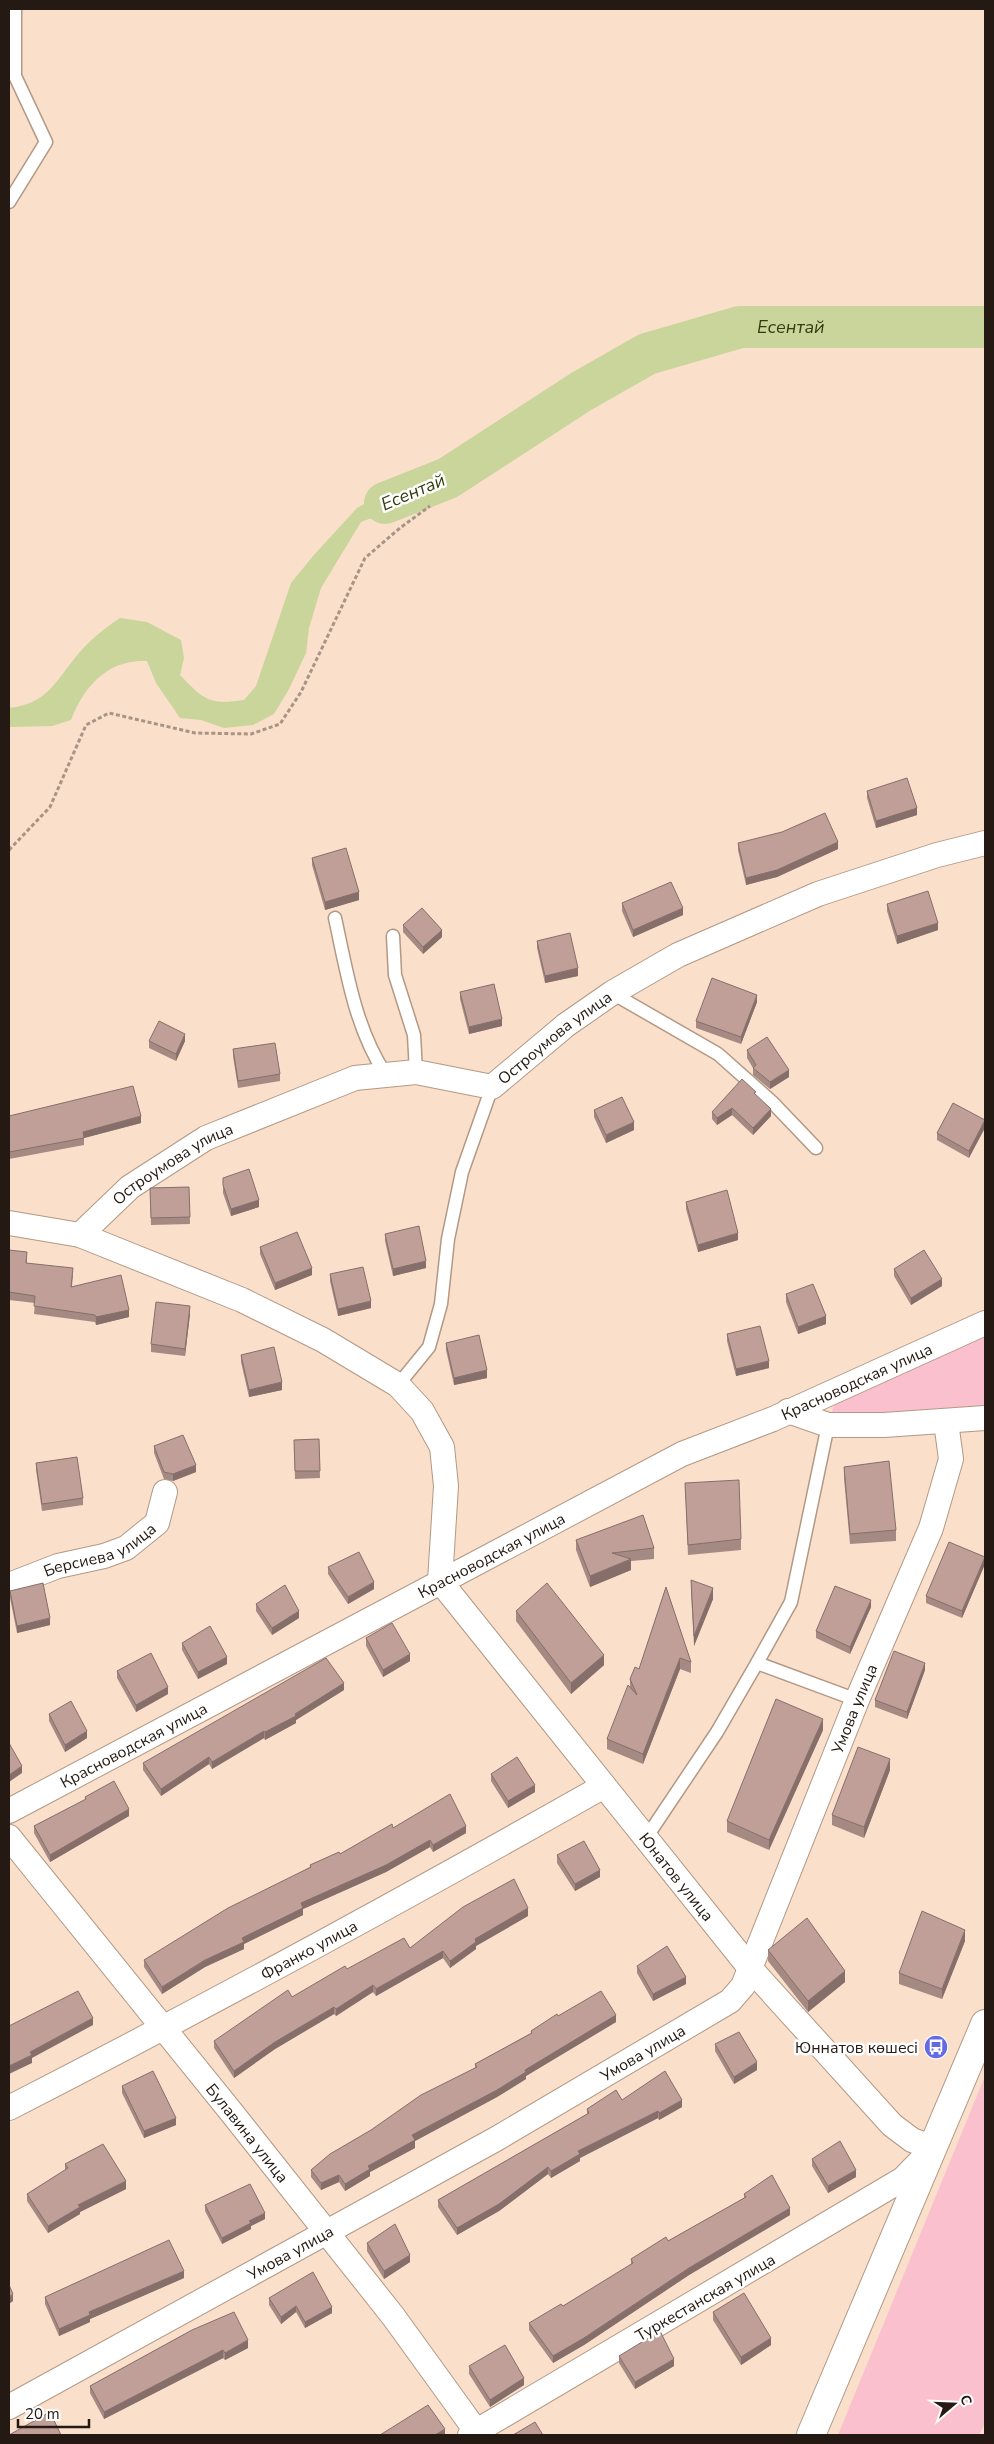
<svg xmlns="http://www.w3.org/2000/svg" width="994" height="2444" font-family="'Nunito Sans',sans-serif">
	<rect width="100%" height="100%" fill="#fadfca"/>
	<path fill="#fbc0ce" d="M985 1335V1412L836 1419 832 1411 836 1401Z
		M985 2076V2423L979 2435H838Z"/>
	<path fill="#c9d59a" d="M437 473 438 486 411 503 361 522 321 588 309 628 306 653 289 689 274 714 253 725 224 728 201 720 180 718 156 683 147 661C108 659 84 686 71 720L52 726 9 727V708C48 704 56 680 79 653 91 639 105 628 120 618L147 622 181 640 184 658 180 675C204 700 209 705 244 700L256 686 291 583 313 556 357 508 394 487Z"/>
	<g fill="none" stroke-linecap="round" stroke-linejoin="round">
		<path stroke="#c9d59a" stroke-width="42" id="s1" d="M385 503 448 478 582 391 647 354 740 327H985"/>
		<g stroke="#b29985" stroke-width="15">
			<path id="lane" d="M9 202 46 142 15 76V9
				M335 918C347 973 355 1028 386 1075
				M393 936 395 975 414 1035 416 1072
				M612 993 718 1054 772 1102 816 1148
				M398 1385 429 1347 441 1304 448 1239 462 1172 492 1087
				M757 1663 791 1602 828 1425
				M646 1838 717 1732 757 1663 857 1700"/>
		</g>
		<g stroke="#b29985" stroke-width="26">
			<g id="street">
				<path id="s2" d="M9 1223 80 1235 242 1300 323 1340 398 1385 422 1411 442 1447 446 1486 440 1581 750 1968 892 2125 912 2140 933 2148 903 2179 470 2435"/>
				<path id="s3" d="M80 1235 130 1187 206 1138 355 1078 416 1072 492 1087 566 1025 612 993 678 955 818 894 937 855 985 843"/>
				<path d="M788 1411 828 1425H884L985 1418"/>
				<path id="s4" d="M9 1585 58 1566 104 1556 126 1548 157 1523 165 1492"/>
				<path id="s5" d="M9 1811 682 1454 773 1419 985 1323"/>
				<path id="s6" d="M9 1837 232 2113 393 2316 479 2435"/>
				<path id="s7" d="M9 2108C210 2005 408 1897 604 1786"/>
				<path id="s8" d="M9 2407 496 2139 730 2001 743 1986 857 1700 931 1528 951 1459 946 1422"/>
			</g>
		</g>
		<g stroke="#b29985" stroke-width="30">
			<path id="secondary" d="M811 2435 985 2024"/>
		</g>
		<path stroke="#a89484" stroke-width="3" stroke-dasharray="4 2.5" stroke-linecap="butt" d="M9 850 50 807 86 725 109 713 195 733 251 734 280 724 301 692 365 558 400 528 430 506"/>
		<use href="#lane" stroke="#fff" stroke-width="12"/>
		<use href="#street" stroke="#fff" stroke-width="24"/>
		<use href="#secondary" stroke="#fff" stroke-width="28"/>
	</g>
	<path fill="#a58983" d="M867 791 917 815 876 828 867 798Z
		M738 843 838 849 777 877 746 885 738 850Z
		M312 858 359 900 325 910 312 865Z
		M622 903 683 915 633 937 622 911Z
		M887 904 938 930 897 944 887 911Z
		M403 925 442 937 423 954 403 932Z
		M537 941 578 976 545 983 537 948Z
		M460 992 502 1026 469 1034 460 999Z
		M757 1002 741 1044 696 1028V1021Z
		M149 1041H185L176 1061 149 1048Z
		M233 1049 280 1074V1081L238 1088 233 1056Z
		M747 1050 789 1077 770 1089 753 1075V1068L747 1058Z
		M756 1095 771 1116 753 1135 732 1115 717 1125 712 1119V1112Z
		M594 1110 634 1130 606 1143 594 1117Z
		M9 1116 141 1123 84 1138V1145L9 1159Z
		M985 1120 969 1158 937 1140V1133Z
		M223 1178 259 1207 231 1216 223 1193Z
		M189 1187 190 1224 151 1225 150 1188Z
		M686 1202 738 1240 698 1252 686 1209Z
		M385 1234 426 1268 393 1276 385 1241Z
		M260 1247 312 1275 275 1290 260 1254Z
		M9 1250 27 1259V1263L73 1275 72 1286 129 1317 96 1325 95 1322 34 1314 35 1303 9 1300Z
		M894 1269 942 1286 911 1305 894 1276Z
		M330 1274 371 1308 338 1316 330 1281Z
		M786 1294 826 1324 798 1334 786 1302Z
		M190 1314 185 1356 151 1352V1344Z
		M727 1334 769 1368 736 1376 727 1341Z
		M446 1343 487 1378 454 1385 446 1350Z
		M241 1355 282 1390 249 1397 241 1362Z
		M319 1439 320 1478 295 1479 294 1440Z
		M154 1446 196 1472 173 1481 164 1479 154 1453Z
		M36 1463 83 1498V1505L42 1511 36 1470Z
		M844 1467 896 1530V1541L850 1544 844 1478Z
		M685 1483 741 1539V1550L688 1555Z
		M576 1540 654 1548V1559L631 1561V1570L590 1587 576 1550Z
		M985 1564 962 1618 926 1603V1596Z
		M328 1567 374 1589 348 1604 328 1574Z
		M691 1580 713 1599 694 1646 691 1591Z
		M666 1587 691 1662V1673L680 1669 643 1764 607 1749V1739L630 1688V1679L639 1669Z
		M10 1591 50 1625 17 1633 10 1598Z
		M256 1604 299 1618 272 1635 256 1611Z
		M871 1607 850 1654 816 1638V1631Z
		M516 1611 604 1665 571 1694 516 1621Z
		M366 1638 410 1661 383 1677 366 1646Z
		M182 1643 227 1664 198 1679 182 1650Z
		M925 1670 907 1719 875 1707V1700Z
		M117 1671 168 1694 136 1712 117 1678Z
		M344 1690 296 1720V1723L265 1740 264 1738 212 1769 209 1764 161 1796 143 1770V1763Z
		M49 1714 87 1738 65 1752 49 1721Z
		M823 1730 769 1850 727 1832V1821Z
		M890 1770 864 1838 832 1825V1815Z
		M491 1774 535 1792 508 1808 491 1781Z
		M85 1797 129 1816 50 1862 34 1833V1826L85 1800Z
		M393 1828 466 1833 433 1852 430 1847 386 1872 303 1909V1915L244 1944V1949L205 1967 162 1994 144 1967V1960L310 1867V1865L340 1854Z
		M557 1855 600 1877 575 1891 557 1863Z
		M528 1916 476 1946V1949L450 1968 443 1958 376 1996 373 1992 336 2016 334 2014 275 2049 234 2078 214 2048V2041L292 1997 347 1969 410 1948Z
		M965 1941 942 1999 899 1984V1973Z
		M768 1950 845 1982 808 2012 768 1961Z
		M637 1966 686 1984 653 2001 637 1973Z
		M558 2016 616 2022 526 2076V2079L497 2097 415 2141V2148L370 2172V2176L345 2191 339 2182 321 2190 311 2177V2170L475 2068V2064L531 2033V2031Z
		M715 2044 757 2070 734 2084 715 2051Z
		M122 2086 176 2125 144 2138 122 2093Z
		M622 2100 682 2107 659 2120 658 2118 580 2158V2161L551 2178 548 2174 499 2211 457 2235 438 2207V2200L587 2114V2109Z
		M812 2159 856 2177 828 2193 812 2166Z
		M65 2164 126 2189 80 2212V2214L48 2233 27 2201V2194L65 2170Z
		M744 2194 790 2215 689 2275 584 2345 553 2363 529 2330V2323L563 2306 631 2265V2259L668 2241 744 2198Z
		M205 2205 265 2219 251 2226V2229L222 2244 205 2211Z
		M367 2243 410 2262 384 2279 367 2251Z
		M184 2278 90 2319V2322L59 2336 45 2304V2297Z
		M269 2298 332 2313 305 2328 296 2312 281 2324 269 2305Z
		M713 2312 771 2345 741 2365 713 2320Z
		M192 2330 248 2348 225 2360 223 2358 104 2419 90 2393V2386Z
		M619 2356 674 2366 635 2389 619 2363Z
		M469 2366 524 2385 490 2407 469 2374Z"/>
	<path fill="#866f6a" d="M917 808V815L876 828V821Z
		M838 842V849L777 877 746 885V878Z
		M359 892V900L325 910V902Z
		M683 908V915L633 937V930Z
		M938 923V930L897 944V936Z
		M442 930V937L423 954V947Z
		M578 968V976L545 983V976Z
		M757 995V1002L741 1044V1037Z
		M502 1019V1026L469 1034V1027Z
		M185 1034V1041L176 1061V1054Z
		M789 1070V1077L770 1089V1082Z
		M732 1108V1115L717 1125V1118Z
		M771 1109V1116L753 1135V1128Z
		M141 1116V1123L84 1138 83 1132Z
		M985 1120V1128L969 1158V1151Z
		M634 1122V1130L606 1143V1135Z
		M259 1200V1207L231 1216V1209Z
		M738 1233V1240L698 1252V1245Z
		M426 1261V1268L393 1276V1269Z
		M312 1268V1275L275 1290V1283Z
		M942 1279V1286L911 1305V1298Z
		M371 1301V1308L338 1316V1309Z
		M190 1306V1314L185 1356V1349Z
		M129 1310V1317L96 1325V1317Z
		M826 1316V1324L798 1334V1327Z
		M769 1361V1368L736 1376V1369Z
		M487 1370V1378L454 1385V1378Z
		M282 1382V1390L249 1397V1390Z
		M196 1465V1472L173 1481V1474Z
		M985 1557V1564L962 1618V1611Z
		M631 1559V1570L590 1587V1576Z
		M374 1582V1589L348 1604V1597Z
		M713 1588V1599L694 1646V1636Z
		M871 1600V1607L850 1654V1647Z
		M299 1611V1618L272 1635V1628Z
		M50 1618V1625L17 1633V1626Z
		M410 1654V1661L383 1677V1670Z
		M604 1655V1665L571 1694V1683Z
		M227 1657V1664L198 1679V1672Z
		M680 1658V1669L643 1764V1754Z
		M925 1663V1670L907 1719V1712Z
		M344 1683V1690L296 1720V1723L265 1740V1732Z
		M168 1687V1694L136 1712V1705Z
		M823 1719V1730L769 1850V1840Z
		M87 1731V1738L65 1752V1745Z
		M264 1731V1738L212 1769V1762Z
		M209 1757V1764L161 1796V1789Z
		M890 1759V1770L864 1838V1827Z
		M22 1766V1773L9 1782V1775Z
		M535 1785V1792L508 1808V1801Z
		M129 1809V1816L50 1862V1855Z
		M466 1826V1833L433 1852V1845Z
		M430 1840V1847L386 1872 303 1909V1915L244 1944V1949L205 1967 162 1994V1987L242 1938 301 1903Z
		M600 1870V1877L575 1891V1884Z
		M528 1908V1916L476 1946V1949L450 1968V1961L475 1939Z
		M965 1930V1941L942 1999V1989Z
		M443 1951V1958L376 1996V1989Z
		M845 1971V1982L808 2012V2001Z
		M686 1977V1984L653 2001V1994Z
		M373 1985V1992L336 2016V2009Z
		M334 2007V2014L275 2049 234 2078V2071L275 2042Z
		M616 2015V2022L526 2076V2079L497 2097 415 2141V2148L370 2172V2176L345 2191V2184L368 2166 412 2135Z
		M93 2018V2025L32 2058V2063L9 2074V2066L30 2052Z
		M757 2062V2070L734 2084V2077Z
		M682 2100V2107L659 2120V2113Z
		M658 2111V2118L580 2158V2161L551 2178V2171L578 2151Z
		M176 2118V2125L144 2138V2131Z
		M548 2167V2174L499 2211 457 2235V2228Z
		M856 2170V2177L828 2193V2186Z
		M339 2175V2182L321 2190V2183Z
		M126 2181V2189L80 2212V2214L48 2233V2226L78 2205Z
		M790 2208V2215L689 2275 584 2345 553 2363V2356L689 2268Z
		M265 2213V2219L251 2226V2229L222 2244V2238L249 2221Z
		M410 2255V2262L384 2279V2271Z
		M184 2271V2278L90 2319V2322L59 2336V2329L89 2312Z
		M13 2294V2301L9 2304V2297Z
		M296 2306V2312L281 2324V2317Z
		M332 2307V2313L305 2328V2322Z
		M771 2338V2345L741 2365V2357Z
		M248 2340V2348L225 2360V2353Z
		M223 2350V2358L104 2419V2412Z
		M674 2359V2366L635 2389V2382Z
		M524 2378V2385L490 2407V2400Z
		M445 2429V2435H435Z"/>
	<path fill="#c09f98" stroke="#866f6a" d="M907 778 917 808 876 821 867 791Z
		M825 813 838 842 777 870 746 878 738 843 782 832Z
		M346 848 359 892 325 902 312 858Z
		M671 882 683 908 633 930 622 903Z
		M928 891 938 923 897 936 887 904Z
		M422 908 442 930 423 947 403 925Z
		M570 933 578 968 545 976 537 941Z
		M712 978 757 995 741 1037 696 1021Z
		M494 984 502 1019 469 1027 460 992Z
		M159 1021 185 1034 176 1054 149 1041Z
		M767 1037 789 1070 770 1082 753 1068 756 1065 747 1050Z
		M275 1043 280 1074 238 1081 233 1049Z
		M742 1079 756 1092 754 1093 771 1109 753 1128 732 1108 717 1118 712 1112Z
		M133 1086 141 1116 83 1132 84 1138 9 1152V1116Z
		M622 1097 634 1122 606 1135 594 1110Z
		M953 1103 985 1120 969 1151 937 1133Z
		M249 1169 259 1200 231 1209 223 1185V1178Z
		M189 1187 190 1217 151 1218 150 1188Z
		M727 1190 738 1233 698 1245 686 1202Z
		M419 1226 426 1261 393 1269 385 1234Z
		M297 1232 312 1268 275 1283 260 1247Z
		M9 1250 27 1252 26 1263 73 1268 71 1287 121 1275 129 1310 96 1317 95 1315 34 1306 35 1296 9 1292Z
		M924 1250 942 1279 911 1298 894 1269Z
		M363 1267 371 1301 338 1309 330 1274Z
		M813 1284 826 1316 798 1327 786 1294Z
		M156 1302 190 1306 185 1349 151 1344Z
		M760 1326 769 1361 736 1369 727 1334Z
		M479 1335 487 1370 454 1378 446 1343Z
		M274 1347 282 1382 249 1390 241 1355Z
		M183 1435 196 1465 173 1474 164 1472 154 1446Z
		M319 1439 320 1471H295L294 1440Z
		M77 1457 83 1498 42 1504 36 1463Z
		M889 1461 896 1530 850 1534 844 1467Z
		M739 1480 741 1539 688 1545 685 1483Z
		M643 1515 654 1548 612 1553 631 1559 590 1576 576 1540Z
		M949 1542 985 1557 962 1611 926 1596Z
		M359 1552 374 1582 348 1597 328 1567Z
		M691 1580 713 1588 694 1636Z
		M43 1583 50 1618 17 1626 10 1591Z
		M547 1583 604 1655 571 1683 516 1611Z
		M285 1585 299 1611 272 1628 256 1604Z
		M835 1586 871 1600 850 1647 816 1631Z
		M666 1587 691 1662 680 1658 643 1754 607 1739 628 1685 637 1695 630 1679 635 1667 639 1669Z
		M392 1623 410 1654 383 1670 366 1638Z
		M210 1626 227 1657 198 1672 182 1643Z
		M894 1651 925 1663 907 1712 875 1700Z
		M151 1653 168 1687 136 1705 117 1671Z
		M326 1658 344 1683 295 1714 296 1716 265 1732 264 1731 212 1762 209 1757 161 1789 143 1763Z
		M776 1699 823 1719 769 1840 727 1821Z
		M71 1701 87 1731 65 1745 49 1714Z
		M9 1743 22 1766 9 1775Z
		M858 1747 890 1759 864 1827 832 1815Z
		M517 1757 535 1785 508 1801 491 1774Z
		M114 1781 129 1809 50 1855 34 1826 86 1799 85 1797Z
		M450 1794 466 1826 433 1845 430 1840 386 1865 301 1903 303 1908 242 1938 244 1942 205 1960 162 1987 144 1960 228 1908 311 1867 310 1865 339 1852 340 1854 392 1824 393 1828Z
		M584 1841 600 1870 575 1884 557 1855Z
		M514 1879 528 1908 475 1939 476 1942 450 1961 443 1951 376 1989 373 1985 336 2009 334 2007 275 2042 234 2071 214 2041 288 1990 292 1997 345 1966 347 1969 404 1938 410 1948 463 1907Z
		M922 1911 965 1930 942 1989 899 1973Z
		M807 1918 845 1971 808 2001 768 1950Z
		M667 1946 686 1977 653 1994 637 1966Z
		M78 1991 93 2018 30 2052 32 2055 9 2066V2026Z
		M601 1991 616 2015 525 2070 526 2072 497 2090 412 2135 415 2140 368 2166 370 2169 345 2184 339 2175 321 2183 311 2170 330 2154 371 2130 421 2095 477 2067 475 2064 532 2033 531 2031 557 2014 558 2016Z
		M739 2032 757 2062 734 2077 715 2044Z
		M153 2071 176 2118 144 2131 122 2086Z
		M665 2071 682 2100 659 2113 658 2111 578 2151 580 2154 551 2171 548 2167 499 2204 457 2228 438 2200 589 2113 587 2109 616 2090 622 2100Z
		M840 2141 856 2170 828 2186 812 2159Z
		M103 2144 126 2181 78 2205 80 2207 48 2226 27 2194 68 2168 65 2164Z
		M772 2175 790 2208 689 2268 584 2338 553 2356 529 2323 561 2304 563 2306 633 2263 631 2259 666 2237 668 2241 746 2197 744 2194Z
		M250 2184 265 2213 249 2221 251 2223 222 2238 205 2205Z
		M395 2224 410 2255 384 2271 367 2243Z
		M169 2240 184 2271 89 2312 90 2315 59 2329 45 2297Z
		M313 2272 332 2307 305 2322 296 2306 281 2317 269 2298Z
		M9 2285 13 2294 9 2297Z
		M744 2293 771 2338 741 2357 713 2312Z
		M234 2312 248 2340 225 2353 223 2350 104 2412 90 2386 192 2330Z
		M660 2331 674 2359 635 2382 619 2356Z
		M505 2345 524 2378 490 2400 469 2366Z
		M428 2405 445 2429 435 2435H380Z
		M50 2412 61 2435H9Z
		M535 2422 543 2435H513Z"/>
	<defs>
		<g id="bus-disc" transform="scale(1.25)"><circle r="9.5" fill="#646ae3" stroke="#fff"/><path d="M-5-6H5V4H4V6H2V4H-2V6H-4V4H-5ZM-3.5-4V0h7V-4ZM-3.5 1.2v1.5H-2V1.2ZM2 1.2v1.5H3.5V1.2Z" fill="#fff"/></g>
	</defs>
	<g fill-rule="evenodd">
		<use href="#bus-disc" x="936" y="2047"/>
	</g>
	<g text-anchor="middle" stroke-width="5" stroke-linejoin="round" paint-order="stroke">
		<g font-size="16" fill="#241a13" stroke="#fff">
			<text dy="6" stroke="none"><textPath href="#s3" startOffset="539">Остроумова улица</textPath></text>
			<text dy="6" stroke="none"><textPath href="#s3" startOffset="118">Остроумова улица</textPath></text>
			<text dy="6" stroke="none"><textPath href="#s5" startOffset="951">Красноводская улица</textPath></text>
			<text dy="6" stroke="none"><textPath href="#s4" startOffset="98">Берсиева улица</textPath></text>
			<text dy="6" stroke="none"><textPath href="#s5" startOffset="546">Красноводская улица</textPath></text>
			<text dy="6" stroke="none"><textPath href="#s8" startOffset="1146">Умова улица</textPath></text>
			<text dy="6" stroke="none"><textPath href="#s5" startOffset="141">Красноводская улица</textPath></text>
			<text dy="6" stroke="none"><textPath href="#s2" startOffset="1014">Юнатов улица</textPath></text>
			<text dy="6" stroke="none"><textPath href="#s7" startOffset="339">Франко улица</textPath></text>
			<text dy="6" stroke="none"><textPath href="#s8" startOffset="726">Умова улица</textPath></text>
			<text dy="6" stroke="none"><textPath href="#s6" startOffset="380">Булавина улица</textPath></text>
			<text dy="6" stroke="none"><textPath href="#s8" startOffset="321">Умова улица</textPath></text>
			<text transform="translate(705 2297) rotate(-30)" y="6">Туркестанская улица</text>
		</g>
		<g font-size="16" fill="#241a13" stroke="#fff" text-anchor="end">
			<text x="918" y="2053">Юннатов көшесі</text>
		</g>
		<g font-size="18" font-style="italic" fill="#353c10" stroke="#fff">
			<text dy="6" stroke="none"><textPath href="#s1" startOffset="450">Есентай</textPath></text>
			<text transform="translate(413 492) rotate(-23)" y="6">Есентай</text>
		</g>
	</g>
	<rect width="994" height="2444" fill="none" stroke="#241a13" stroke-width="20"/>
	<g transform="translate(954 2404) rotate(71)" stroke="#ffffff" stroke-width="4" paint-order="stroke">
	<path d="M0-4L9 19L0 12L-9 19Z" fill="#241a13"/>
	<text y="-8" font-size="14" font-weight="bold" text-anchor="middle" fill="#241a13">С</text>
	</g>
	<path d="M18 2419v8h71v-8" fill="none" stroke="#241a13" stroke-width="2.5"/>
	<text x="25" y="2419" font-size="15" fill="#241a13" stroke="#ffffff" stroke-width="4" paint-order="stroke">20 m</text>
</svg>
